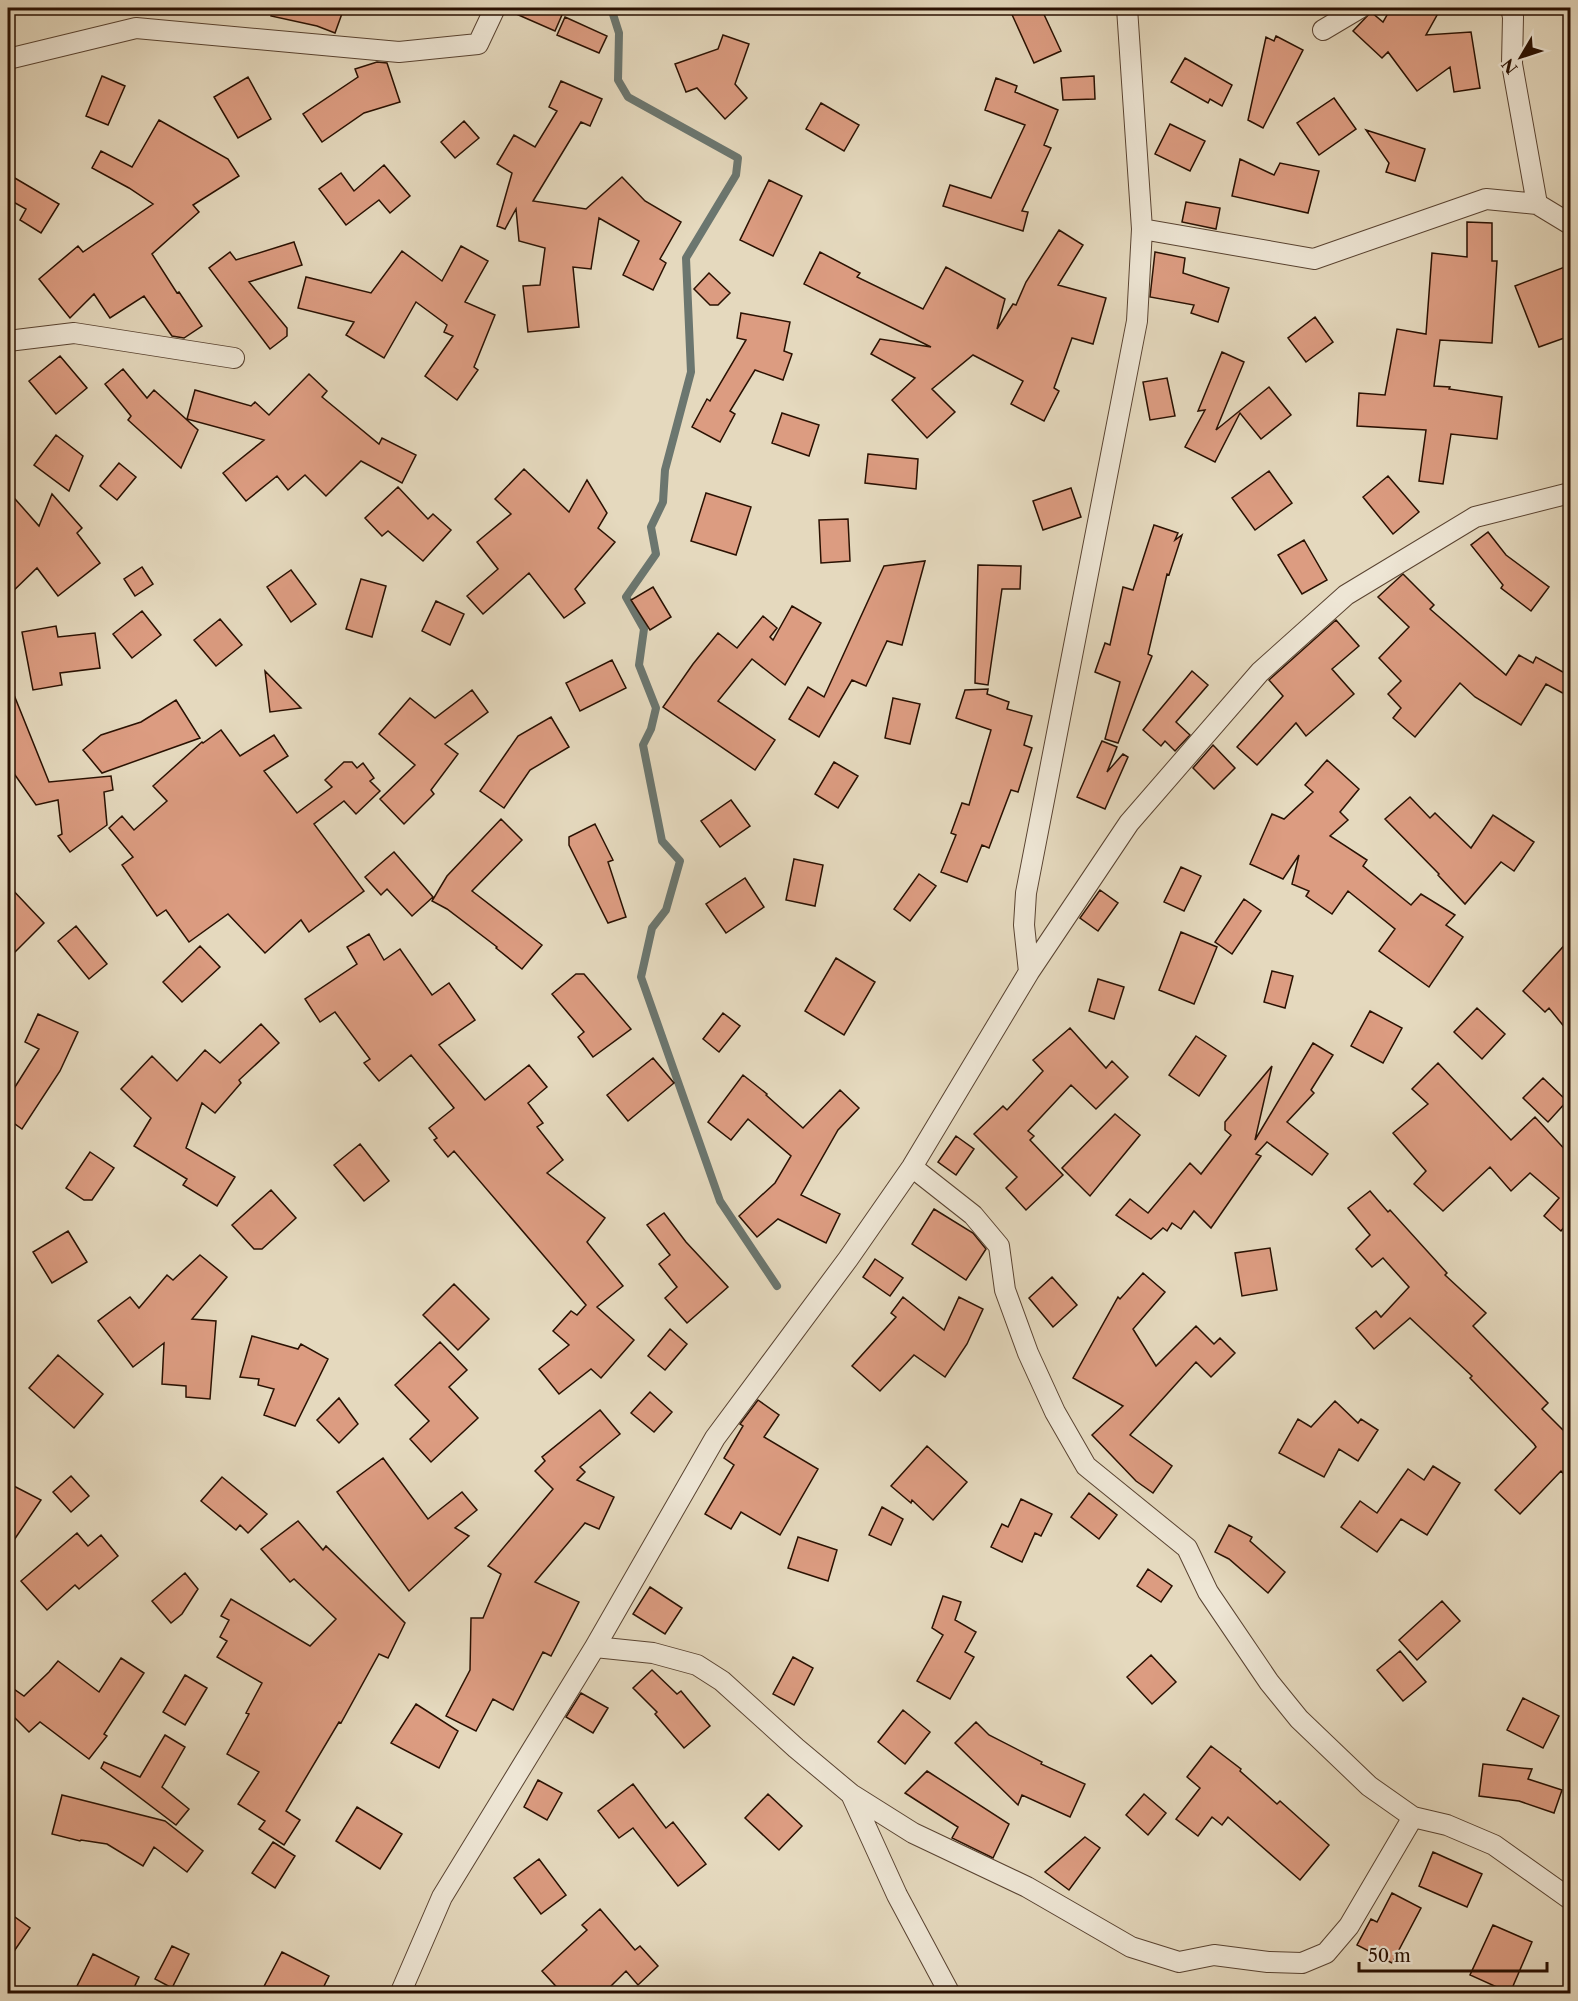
<svg xmlns="http://www.w3.org/2000/svg" width="1578" height="2001" font-family="'Libre Caslon Text',serif">
	<rect width="100%" height="100%" fill="#e5d9be"/>
	<filter id="stains"><feTurbulence type="fractalNoise" baseFrequency=".00333" numOctaves="4"/><feColorMatrix values="0 0 0 0 .2 0 0 0 0 .09 0 0 0 0 .02 0 0 0 .5 -.17"/></filter>
	<radialGradient id="worn" r=".72"><stop offset=".6" stop-color="#630" stop-opacity="0"/><stop offset="1" stop-color="#630" stop-opacity=".3"/></radialGradient>
	<g fill="none" stroke-linecap="round" stroke-linejoin="round">
		<path stroke="#6b766f" stroke-width="8" d="M611 8 619 33 618 80 628 97 738 158 736 175 686 258 691 372 665 470 663 502 651 527 656 554 626 597 644 629 639 665 656 708 651 729 643 745 662 841 680 861 666 910 652 928 641 977 720 1201 777 1286"/>
	</g>
	<path fill="#dc9c81" stroke="#2a1102" stroke-width="1.5" d="M272 8H344L335 33 317 26 271 16Z
		M507 8H565L555 31 507 10Z
		M1009 8H1041L1061 51 1034 63Z
		M1391 8H1441L1426 35 1471 32 1480 88 1454 92 1450 67 1417 91 1388 52 1382 58 1353 31 1371 12 1383 22Z
		M565 17 607 36 599 53 557 35Z
		M723 35 749 44 735 84 747 98 725 119 697 88 686 92 675 64 718 49Z
		M1276 36 1303 50 1263 128 1248 120 1266 37 1274 41Z
		M1185 58 1232 85 1222 106 1210 99 1208 103 1171 82Z
		M377 62 387 63 400 102 364 113 322 142 303 114 358 77 355 69Z
		M102 76 125 86 108 125 86 116Z
		M1094 76 1095 99 1063 100 1061 78Z
		M248 77 271 119 238 138 214 97Z
		M996 78 1017 86 1015 92 1058 110 1044 145 1051 148 1022 211 1028 212 1023 231 943 206 950 185 991 198 1025 125 985 110Z
		M561 81 602 99 590 126 581 122 533 201 586 209 622 177 645 201 681 222 660 259 666 263 653 290 623 275 639 241 599 218 591 269 573 267 579 327 528 332 523 286 540 285 545 248 519 241 516 209 505 229 497 226 512 173 497 164 514 135 535 147 557 111 549 107Z
		M1334 98 1356 129 1319 155 1297 123Z
		M821 103 859 125 844 151 806 129Z
		M159 120 228 159 239 176 193 205 199 212 152 254 177 293 179 292 202 326 184 338 172 336 144 296 110 318 94 294 70 318 39 279 78 246 83 252 153 204 129 188 92 168 101 151 132 167Z
		M464 121 479 138 455 158 441 142Z
		M1170 124 1205 141 1190 171 1155 154Z
		M1366 130 1425 149 1415 181 1386 172 1389 163Z
		M1240 159 1274 175 1280 163 1319 171 1308 213 1232 196Z
		M384 165 410 196 390 213 379 200 346 225 319 189 341 173 354 191Z
		M8 174 59 204 41 233 20 220 26 209 8 199Z
		M769 180 802 196 773 256 740 240Z
		M1186 202 1220 208 1216 229 1182 222Z
		M1467 222 1492 223V261H1497L1492 343 1440 340 1434 386 1450 387 1449 389 1502 397 1497 439 1451 434 1443 484 1419 481 1426 430 1357 426 1359 393 1385 395 1397 329 1426 334 1432 253 1467 257Z
		M1059 230 1083 245 1058 285 1106 298 1093 344 1072 338 1054 388 1059 391 1044 421 1011 404 1023 381 973 355 932 389 955 412 927 438 892 400 915 378 871 354 880 339 931 347 804 284 820 252 860 273 857 277 923 309 946 267 1005 299 997 329 1013 304 1016 305 1026 282Z
		M294 242 302 265 249 282 287 328V336L270 349 209 268 230 252 236 260Z
		M461 246 488 261 465 302 495 315 474 367 478 370 457 400 425 376 453 336 444 332 447 325 416 302 384 358 346 335 354 322 298 308 306 277 371 293 402 251 442 281Z
		M1155 252 1185 258 1183 273 1229 288 1218 322 1191 313 1194 305 1150 297Z
		M1570 265V336L1539 347 1515 286Z
		M709 273 730 293 718 305H710L694 289Z
		M741 313 790 322 784 351 792 354 783 380 755 370 730 411 735 414 720 442 692 427 707 399 710 401 746 340 737 338Z
		M1315 317 1333 342 1306 362 1288 338Z
		M1222 352 1244 362 1216 430 1269 387 1291 415 1261 439 1240 413 1215 462 1185 447 1205 410 1198 411Z
		M60 356 87 388 56 414 29 381Z
		M123 369 147 398 154 390 198 430 181 468 128 420 131 416 105 384Z
		M309 374 327 391 322 397 379 444 382 438 416 455 402 483 361 461 326 496 305 475 288 490 277 476 246 501 223 473 264 440 187 419 195 390 251 406 255 402 269 415Z
		M1167 378 1175 416 1150 420 1143 382Z
		M782 413 819 425 809 456 772 443Z
		M56 435 83 456 69 491 34 465Z
		M868 454 918 459 916 489 865 483Z
		M119 463 136 477 117 500 100 486Z
		M524 469 569 512 587 480 607 513 598 528 615 542 575 589 585 603 564 618 529 573 483 614 467 596 498 569 477 542 511 514 495 499Z
		M1269 471 1292 503 1255 530 1232 498Z
		M1388 476 1419 512 1393 534 1363 497Z
		M398 487 428 519 433 514 451 530 423 561 388 531 382 536 365 518Z
		M1071 488 1081 517 1043 530 1033 501Z
		M8 491 39 526 52 494 82 528 77 533 100 563 58 596 37 568 8 596Z
		M706 493 751 507 736 555 691 541Z
		M848 519 850 561 821 563 819 520Z
		M1154 525 1178 533 1175 540 1182 535 1169 575 1167 574 1148 654 1152 656 1118 743 1105 739 1120 682 1095 672 1105 643 1110 645 1123 587 1133 590Z
		M1488 532 1506 555 1549 587 1531 611 1501 588 1503 585 1471 545Z
		M1304 540 1327 580 1302 594 1278 555Z
		M925 561 902 645 887 641 866 686 852 680 819 737 789 719 808 687 824 697 884 566Z
		M978 565 1021 566 1020 589H1002L988 685 975 683Z
		M142 567 153 584 135 596 124 579Z
		M291 570 316 604 291 622 267 587Z
		M1403 574 1434 605 1430 609 1506 675 1519 655 1533 663 1536 657 1570 676V697L1546 684 1521 725 1475 697 1460 683 1415 737 1393 718 1401 708 1388 694 1401 681 1379 658 1409 627 1378 597Z
		M361 579 386 586 372 637 346 629Z
		M653 587 671 617 650 630 631 600Z
		M436 601 464 614 450 645 422 631Z
		M792 606 821 623 785 685 752 659 718 701 775 740 755 770 663 707 693 664 718 633 737 648 763 616 777 628 770 637 773 640Z
		M142 611 161 635 132 658 113 634Z
		M220 619 242 645 216 666 194 640Z
		M1336 620 1359 646 1332 669 1354 694 1306 736 1296 723 1257 765 1237 747 1283 696 1269 680Z
		M56 626 58 637 95 633 100 668 60 673 62 685 33 690 22 632Z
		M612 660 626 688 580 711 566 683Z
		M265 671 301 708 270 712Z
		M1192 671 1208 685 1176 722 1190 735 1175 751 1165 741 1161 746 1143 730Z
		M8 680 49 782 111 776 113 790 104 792 107 825 70 852 58 836 62 834 58 800 36 805 8 765Z
		M988 689 987 694 1009 702 1007 709 1032 716 1024 745 1032 748 1018 792 1011 790 989 848 982 845 967 882 941 872 956 835 951 833 962 803 969 805 991 730 956 718 965 690Z
		M472 690 488 712 445 744 458 754 431 790 434 794 404 824 380 799 415 765 379 734 410 698 435 718Z
		M893 698 920 704 910 744 885 738Z
		M176 700 200 738 102 773 83 750 101 735 141 722Z
		M551 717 569 747 530 770 504 808 480 791 518 736Z
		M221 730 240 756 274 735 288 756 264 771 297 813 332 787 325 780 344 762H352L357 768 363 763 374 778 370 781 380 791 356 814 344 801 314 824 364 891 309 932 301 920 265 953 228 914 189 942 166 910 157 916 122 865 133 857 109 828 122 816 134 830 167 801 153 786 202 742 203 743Z
		M1102 741 1117 747 1107 772 1123 754 1128 757 1105 809 1077 797Z
		M1213 745 1235 768 1214 789 1193 768Z
		M1327 760 1359 789 1340 812 1348 820 1330 836 1367 860 1363 866 1411 905 1421 894 1455 915 1446 925 1463 937 1429 987 1379 951 1395 929 1348 891 1332 914 1306 896 1309 891 1292 884 1299 855 1283 879 1250 864 1272 814 1284 819 1313 792 1305 785Z
		M834 762 858 776 838 808 815 794Z
		M1410 797 1430 818 1435 813 1471 848 1493 815 1534 842 1514 871 1501 862 1465 904 1438 875 1439 874 1385 819Z
		M731 800 750 826 720 847 701 821Z
		M501 819 522 840 472 891 542 945 522 969 496 948 497 947 447 909 432 901 447 876Z
		M595 824 613 860 608 862 626 917 608 923 569 845V837Z
		M394 852 433 897 412 916 387 889 381 895 365 877Z
		M794 859 823 865 815 906 786 900Z
		M1181 867 1201 876 1184 911 1164 902Z
		M919 874 936 886 910 921 894 909Z
		M745 878 764 907 726 933 706 904Z
		M8 885 44 923 8 959Z
		M1100 890 1118 903 1098 931 1080 918Z
		M1244 899 1261 911 1232 954 1215 942Z
		M76 926 107 964 89 979 58 941Z
		M1181 932 1217 947 1194 1004 1159 990Z
		M369 934 384 960 400 949 432 995 449 983 475 1020 439 1045 485 1100 529 1065 547 1087 528 1103 543 1123 537 1127 563 1160 547 1173 605 1218 587 1242 623 1286 597 1307 634 1340 601 1378 591 1369 559 1394 539 1369 569 1345 553 1331 571 1311 577 1315 586 1305 454 1151 448 1157 434 1140 437 1138 429 1128 454 1108 411 1055 379 1081 364 1063 370 1059 335 1012 320 1022 305 999 357 964 347 947Z
		M1570 939V1034L1549 1008 1545 1012 1523 991Z
		M200 946 220 967 182 1002 163 982Z
		M836 958 875 982 844 1035 805 1011Z
		M1272 971 1293 976 1285 1008 1264 1002Z
		M576 974H584L631 1029 593 1057 578 1037 584 1032 552 994Z
		M1098 979 1124 987 1114 1019 1089 1011Z
		M1477 1008 1505 1034 1482 1059 1454 1032Z
		M1370 1011 1402 1028 1383 1063 1351 1046Z
		M723 1013 740 1026 719 1052 703 1039Z
		M38 1014 78 1032 60 1071 22 1129 8 1119V1098L39 1049 25 1042Z
		M261 1024 279 1043 239 1080 241 1083 215 1113 202 1103 186 1148 235 1177 217 1206 183 1185 187 1179 134 1146 151 1118 121 1089 152 1056 177 1081 205 1050 220 1063Z
		M1070 1028 1106 1068 1112 1061 1128 1077 1096 1109 1071 1085 1028 1131 1034 1136 1030 1140 1063 1175 1026 1210 1006 1188 1017 1177 974 1134 1003 1106 1007 1110 1043 1071 1033 1060Z
		M1196 1036 1226 1056 1199 1096 1169 1075Z
		M1313 1043 1333 1055 1311 1090 1314 1093 1287 1122 1328 1154 1312 1175 1267 1142 1256 1154 1261 1156 1211 1228 1194 1211 1181 1229 1172 1223 1167 1231 1163 1228 1151 1239 1116 1215 1130 1199 1148 1213 1190 1163 1201 1174 1231 1135 1225 1130V1122L1272 1066 1255 1140Z
		M653 1058 674 1083 628 1121 607 1095Z
		M1438 1063 1511 1140 1535 1117 1570 1155V1220L1561 1231 1544 1216 1559 1198 1530 1173 1511 1191 1490 1167 1443 1211 1414 1184 1426 1171 1393 1133 1428 1104 1412 1089Z
		M743 1075 767 1094 766 1095 803 1128 840 1090 859 1108 838 1130 801 1195 840 1214 826 1243 778 1219 757 1237 739 1216 775 1183 791 1156 748 1119 731 1140 708 1122Z
		M1543 1078 1567 1101 1548 1122 1523 1098Z
		M1115 1114 1140 1135 1090 1196 1062 1168Z
		M956 1136 974 1149 956 1175 938 1162Z
		M360 1144 389 1181 364 1201 334 1165Z
		M90 1152 114 1168 92 1200H84L66 1188Z
		M271 1190 296 1218 262 1249H254L232 1225Z
		M1370 1191 1388 1212 1390 1210 1447 1273 1445 1275 1486 1313 1473 1326 1548 1403 1542 1409 1570 1437V1481L1561 1471 1520 1514 1495 1490 1536 1447 1534 1444 1470 1378 1472 1376 1410 1318 1374 1349 1356 1328 1376 1311 1381 1317 1409 1287 1383 1258 1372 1267 1356 1249 1370 1235 1348 1208Z
		M934 1209 973 1233 986 1249 966 1280 912 1244Z
		M664 1213 686 1242 728 1287 687 1323 665 1298 677 1287 659 1264 670 1255 647 1225Z
		M68 1231 87 1262 52 1283 33 1252Z
		M1270 1248 1277 1290 1242 1296 1235 1253Z
		M200 1255 227 1277 192 1319 216 1321 210 1399 186 1397V1386L162 1384 164 1343 133 1367 98 1321 130 1297 139 1308 167 1275 173 1280Z
		M875 1259 903 1278 890 1296 863 1277Z
		M1143 1273 1165 1292 1133 1329 1156 1366 1196 1326 1214 1344 1220 1338 1235 1353 1211 1377 1196 1362 1130 1435 1172 1466 1153 1493 1136 1481 1092 1435 1123 1406 1073 1378 1118 1297 1120 1299Z
		M1052 1277 1077 1305 1053 1327 1029 1298Z
		M454 1284 489 1319 458 1350 423 1315Z
		M903 1297 944 1330 959 1297 983 1309 967 1344 945 1377 914 1355 880 1391 852 1366 896 1317 891 1313Z
		M670 1329 687 1344 665 1370 648 1356Z
		M252 1336 298 1349 301 1344 328 1359 295 1426 264 1415 274 1389 258 1385 259 1379 240 1377Z
		M440 1342 467 1370 449 1387 478 1418 431 1462 410 1439 429 1421 395 1385Z
		M58 1355 103 1394 74 1428 29 1388Z
		M650 1392 672 1412 654 1432 631 1413Z
		M339 1398 358 1424 339 1443 317 1420Z
		M758 1400 779 1415 764 1437 818 1469 780 1535 741 1512 731 1529 705 1514 734 1465 724 1458 743 1426 740 1424Z
		M1335 1401 1358 1423 1361 1419 1378 1430 1358 1461 1339 1449 1324 1477 1279 1453 1298 1419 1311 1427Z
		M600 1410 620 1434 580 1467 585 1472 577 1480 614 1497 599 1529 585 1523 535 1582 579 1602 551 1656 543 1652 513 1710 493 1699 476 1731 446 1716 470 1670 471 1618H483L501 1574 488 1566 553 1489 535 1471 545 1461 542 1457Z
		M927 1446 967 1482 933 1520 912 1500 911 1503 891 1486Z
		M383 1458 428 1519 462 1492 477 1510 455 1528 469 1536 409 1591 337 1492Z
		M1433 1466 1460 1483 1427 1535 1401 1519 1377 1552 1341 1527 1360 1501 1377 1513 1408 1469 1424 1480Z
		M71 1476 89 1496 71 1512 53 1492Z
		M222 1477 267 1514 248 1533 240 1525 236 1530 201 1501Z
		M8 1483 41 1500 8 1549Z
		M1089 1493 1117 1515 1099 1539 1071 1517Z
		M1021 1499 1052 1514 1041 1536 1035 1533 1022 1562 991 1547 1002 1524 1008 1527Z
		M882 1507 903 1519 891 1545 869 1535Z
		M298 1521 323 1550 326 1546 405 1623 388 1658 379 1654 341 1723 339 1722 286 1811 300 1820 284 1845 259 1829 265 1821 238 1804 259 1772 227 1754 249 1714 246 1713 262 1683 217 1657 227 1641 220 1637 229 1620 221 1616 231 1599 310 1646 336 1619 294 1579 290 1582 261 1549Z
		M1229 1525 1252 1537 1250 1541 1285 1572 1268 1593 1229 1559 1215 1552Z
		M77 1533 88 1546 101 1535 118 1556 79 1589 75 1585 47 1610 21 1581Z
		M798 1537 837 1550 828 1581 788 1568Z
		M1148 1569 1172 1586 1161 1602 1137 1586Z
		M185 1573 198 1589 182 1614 171 1623 152 1601Z
		M650 1587 682 1608 665 1634 633 1614Z
		M943 1596 961 1602 955 1620 976 1632 965 1652 974 1657 950 1699 917 1681 943 1635 932 1628Z
		M1442 1601 1460 1621 1417 1660 1399 1640Z
		M1400 1651 1426 1682 1403 1701 1377 1670Z
		M1151 1655 1176 1682 1152 1704 1127 1677Z
		M793 1657 813 1668 794 1705 773 1694Z
		M121 1658 144 1673 104 1734 107 1736 89 1759 40 1722 29 1732 8 1711V1685L24 1696 49 1672 58 1661 99 1692Z
		M652 1670 677 1694 681 1691 710 1726 684 1748 655 1714 657 1712 633 1688Z
		M185 1675 207 1688 185 1725 163 1712Z
		M581 1693 608 1708 593 1733 566 1717Z
		M1523 1698 1559 1716 1543 1748 1507 1730Z
		M416 1704 458 1731 439 1768 391 1743Z
		M903 1710 930 1732 905 1764 878 1742Z
		M976 1722 989 1735 1042 1762 1041 1764 1085 1784 1070 1817 1022 1795 1018 1805 955 1743Z
		M165 1735 185 1747 162 1787 189 1809 176 1825 101 1768 104 1762 140 1777Z
		M1211 1746 1241 1769 1240 1771 1277 1804 1280 1801 1329 1845 1300 1880 1228 1817 1222 1825 1212 1817 1198 1836 1176 1819 1200 1788 1187 1777Z
		M1483 1764 1532 1769 1528 1779 1562 1790 1554 1813 1519 1801 1479 1796Z
		M927 1771 1009 1824 993 1858 952 1838 958 1827 905 1793Z
		M538 1780 562 1793 547 1820 524 1807Z
		M633 1784 666 1828 673 1822 706 1864 678 1886 633 1828 619 1838 598 1811Z
		M768 1794 802 1826 779 1850 745 1818Z
		M1144 1794 1166 1813 1148 1835 1126 1815Z
		M62 1795 165 1821 203 1851 187 1872 154 1847 143 1866 107 1844 81 1840 80 1841 52 1834Z
		M357 1807 402 1834 380 1869 336 1841Z
		M1085 1837 1100 1848 1069 1890 1045 1872Z
		M273 1842 295 1856 275 1888 252 1873Z
		M1433 1852 1482 1874 1467 1907 1419 1886Z
		M539 1859 566 1895 541 1914 514 1878Z
		M1392 1893 1421 1908 1392 1963 1357 1945 1371 1919 1377 1922Z
		M600 1909 635 1950 640 1946 658 1966 638 1985 626 1971 603 1994H563L542 1971 587 1930 582 1925Z
		M8 1912 30 1928 8 1960Z
		M1493 1925 1532 1942 1510 1993 1470 1975Z
		M172 1946 189 1954 172 1988 155 1979Z
		M282 1952 329 1976 320 1994H260Z
		M93 1954 139 1977 131 1994H73Z"/>
	<g fill="none" stroke-linecap="round" stroke-linejoin="round">
		<g stroke="#594331" stroke-width="22">
			<path id="minor" d="M1511 8 1513 17 1512 64 1537 204
				M1323 30 1360 8
				M8 59 136 28 399 52 478 44 495 8
				M1142 229 1314 259 1486 199 1537 204 1570 224
				M8 341 74 333 234 358
				M1029 972 1024 925 1026 893 1137 321 1142 229 1127 8
				M912 1167 973 1215 999 1246 1005 1290 1028 1353 1055 1412 1086 1466 1187 1548 1208 1592 1269 1682 1299 1719 1369 1786 1413 1817 1447 1825 1494 1845 1570 1899
				M595 1647 653 1653 697 1665 722 1681 796 1748 851 1794 913 1833 1027 1887 1131 1947 1179 1962 1214 1955 1268 1962 1302 1963 1326 1953 1349 1926 1413 1817
				M851 1794 897 1895 950 1994
				M400 1994 442 1897 595 1647 715 1438 848 1259 912 1167 1029 972 1129 823 1260 672 1346 595 1475 517 1570 493"/>
		</g>
		<use href="#minor" stroke="#eee6d5" stroke-width="20"/>
	</g>
	<rect width="1578" height="2001" fill="none" stroke="#e5d9be" stroke-width="30"/>
	<rect x="9" y="9" width="1560" height="1983" fill="none" stroke="#2a1102" stroke-width="3"/>
	<rect x="15" y="15" width="1548" height="1971" fill="none" stroke="#2a1102" stroke-width="1.5"/>
	<g transform="translate(1521 57) rotate(231)" stroke="#eee6d5" stroke-width="4.5" paint-order="stroke">
	<path d="M0-4.5L10 22L0 15L-10 22Z" fill="#2a1102"/>
	<text y="-9" font-size="16" font-weight="bold" text-anchor="middle" fill="#2a1102">N</text>
	</g>
	<path d="M1359 1962v9h188v-9" fill="none" stroke="#2a1102" stroke-width="3"/>
	<text x="1368" y="1962" font-size="18" fill="#2a1102" stroke="#eee6d5" stroke-width="4.5" paint-order="stroke">50 m</text>
	<rect width="100%" height="100%" filter="url(#stains)"/>
	<rect width="100%" height="100%" fill="url(#worn)"/>
</svg>
